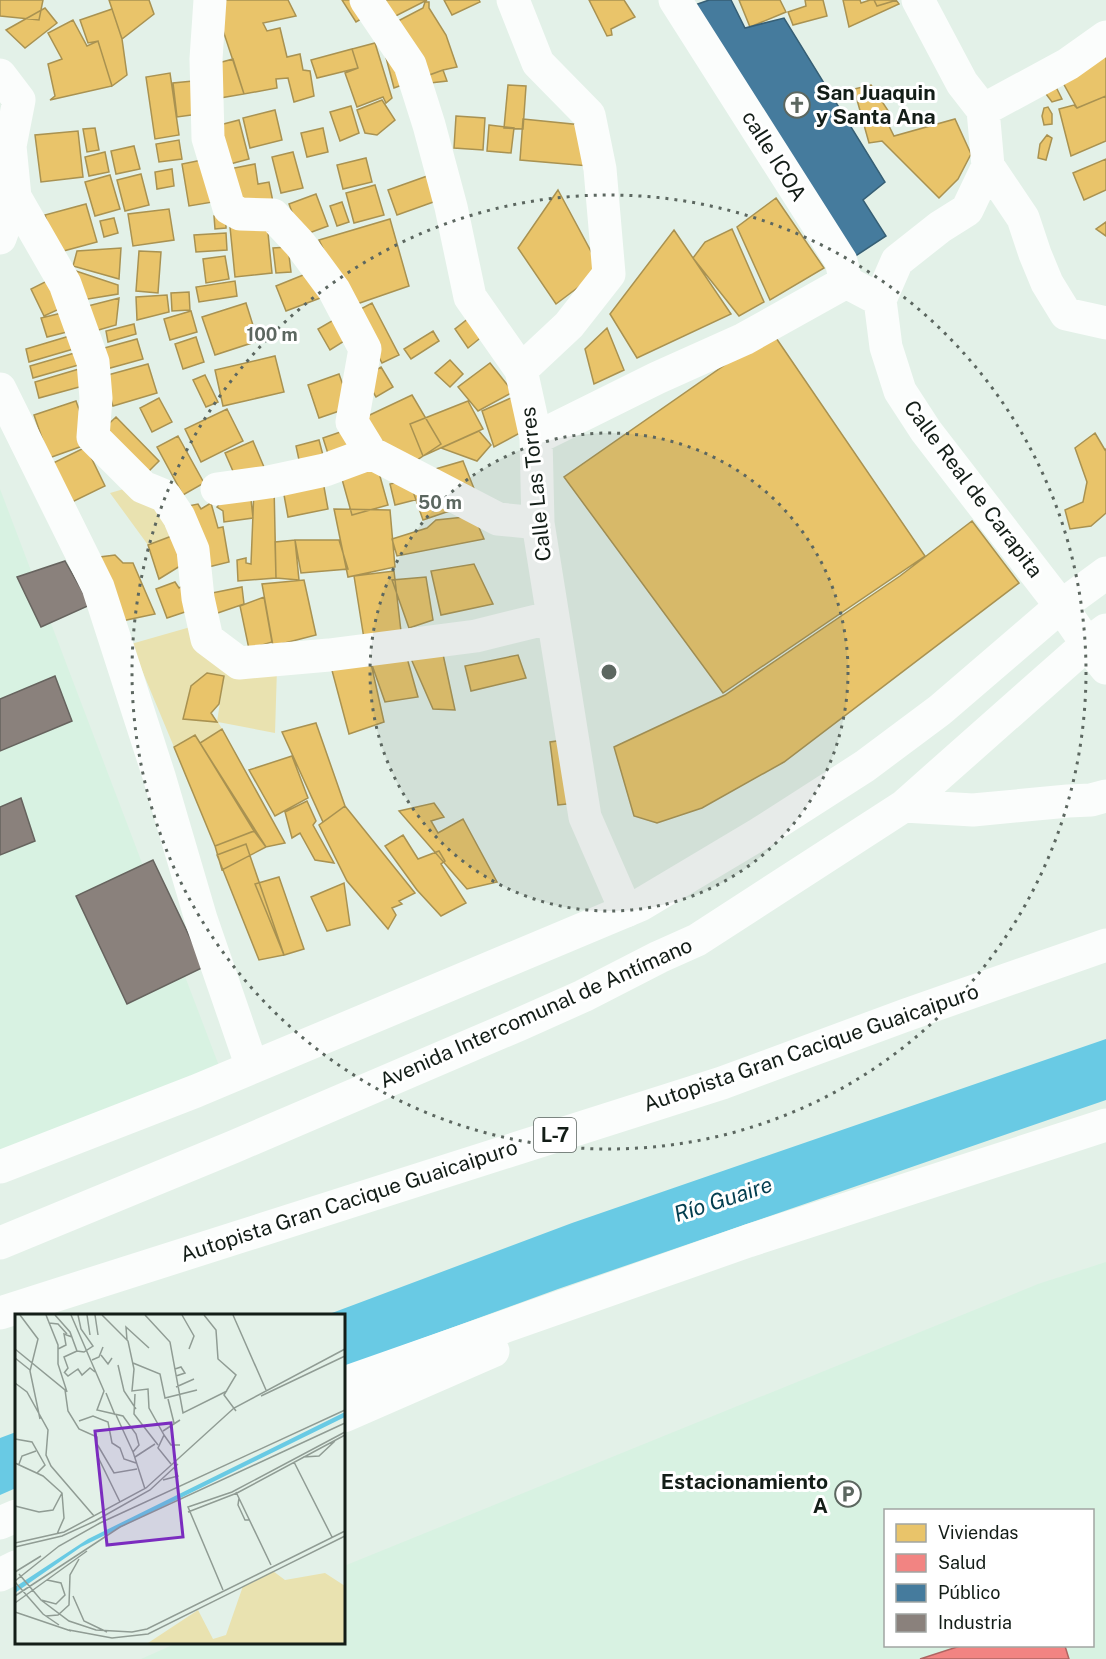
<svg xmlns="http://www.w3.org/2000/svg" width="1106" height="1659" font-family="'Public Sans',sans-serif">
	<rect width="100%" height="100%" fill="#e3f1e8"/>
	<path fill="#d8f2e2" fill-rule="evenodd" d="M0 489 224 1079 0 1170Z
		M1106 1262V1659H141L177 1643 344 1642V1566L1038 1284ZM886 1510H1092V1646H886Z"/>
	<path fill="#e9e2b0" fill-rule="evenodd" d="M148 482 185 531 148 545 110 493Z
		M201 624 277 668 275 733 218 722 222 729 200 743 195 735 174 747 131 644ZM207 673 224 676 217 722 183 719Z"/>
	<path fill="#69cae4" d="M1106 1039V1100L558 1289 344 1367V1316H324L572 1223Z
		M16 1432V1488L0 1495V1438Z"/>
	<path fill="#e9c46a" stroke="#a99251" stroke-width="1.5" d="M0 0H43L39 20 0 16Z
		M109 0H149L154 14 122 39Z
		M213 0H288L296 16 263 23 267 31 280 28 287 57 300 54 303 70 310 71 314 96 294 102 288 78 276 79 277 88 244 94Z
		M342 0H361L368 15 356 22Z
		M369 0H427L380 24Z
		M444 0H479L480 2 452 15Z
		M589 0H624L635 17 611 29 612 35 607 36Z
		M739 0H780L786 12 750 27Z
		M805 0H823L827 16 793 25 788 12 806 6Z
		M843 0H860L861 3 870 0H896L899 4 849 27Z
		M874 0H897L877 6Z
		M425 2H429V8L446 35 457 67 443 70 394 88 379 31 423 8Z
		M45 8 57 23 25 48 6 30Z
		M112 9 122 39 127 75 112 86 98 41 88 43 80 20Z
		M73 20 87 46 98 41 112 86 50 100 55 96 48 64 62 59 48 33Z
		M375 43 392 98 386 103 383 97 357 107 345 73 358 68 352 49Z
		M1106 47V96L1077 108 1057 72Z
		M352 49 358 68 317 78 311 60Z
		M233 59 244 94 208 100 207 66Z
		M443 70 447 81 430 83 415 80Z
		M170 73 179 135 155 139 146 77Z
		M203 80 206 113 177 117 173 83Z
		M1053 81 1062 99 1052 102 1046 94Z
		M508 85 526 86 523 129 504 128Z
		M871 85 889 112 884 116 894 136 955 119 971 154 958 179 939 198 882 141 869 143 854 89Z
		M1106 96V141L1071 156 1059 109 1074 105 1077 108Z
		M382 100 395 120 377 135 365 133 357 110Z
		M351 106 359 133 340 141 330 112Z
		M1048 107 1052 114V124L1044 125 1042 116 1044 108Z
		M275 110 282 140 250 148 243 118Z
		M456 116 485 118 483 150 454 148Z
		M523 119 592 126 589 166 520 160Z
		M239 120 249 159 219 167 208 128Z
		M489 125 514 128 511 153 487 151Z
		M95 128 99 150 87 152 83 129Z
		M323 128 328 152 307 157 301 133Z
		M78 131 83 177 41 182 35 135Z
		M1047 135 1052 138 1046 160 1038 158 1040 144Z
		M179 140 182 159 159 162 156 144Z
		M134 146 140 169 116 174 111 151Z
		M105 152 109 172 89 176 85 157Z
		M293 152 303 188 281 193 272 157Z
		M212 158 219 201 189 206 182 164Z
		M366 158 372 182 343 189 337 165Z
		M1106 159V190L1084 200 1073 173Z
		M255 164 258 184 269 182 273 202 237 208 229 169Z
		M172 169 174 186 157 189 155 172Z
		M444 170 453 195 397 215 388 190Z
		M141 174 149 205 125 211 117 180Z
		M110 175 120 209 95 216 85 182Z
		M375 185 384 215 354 223 346 193Z
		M558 190 601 270 556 304 518 248Z
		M316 194 328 226 301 236 289 204Z
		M776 198 824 268 770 300 737 227Z
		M342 202 349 222 337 226 330 206Z
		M86 204 97 242 56 253 45 215Z
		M169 209 174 240 133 246 128 214Z
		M214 216H226V228L215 229Z
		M114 218 118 233 104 237 100 221Z
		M390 219 409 286 351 306 319 240Z
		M1106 222V236L1096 229Z
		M267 223 272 273 235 277 230 227Z
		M732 229 764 302 739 316 693 258 705 242Z
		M674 230 731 314 637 358 610 314Z
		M226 233 227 250 196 252 194 235Z
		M288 247 291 272 276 273 273 248Z
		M121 248 119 279 73 266 77 251Z
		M139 251 161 252 158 293 136 291Z
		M225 256 229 279 206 283 203 259Z
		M67 268 118 285V294L76 301Z
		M313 271 323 297 286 311 276 286Z
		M53 278 66 306 44 316 31 289Z
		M235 281 237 296 199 302 196 287Z
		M189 292 190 310 172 311 171 293Z
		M167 295 169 312 137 320 136 297Z
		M119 298 116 325 88 333 80 308Z
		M246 303 258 341 215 355 202 317Z
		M372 303 399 355 382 363 355 312Z
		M70 311 75 330 47 337 41 318Z
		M191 311 197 332 170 340 164 319Z
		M474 314 489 331 468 348 455 329Z
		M337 318 349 338 330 350 318 329Z
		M134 324 136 334 108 342 106 331Z
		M607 328 624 370 594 384 585 349Z
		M433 331 439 341 411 359 404 349Z
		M772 332 925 556 723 693 564 477Z
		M73 335 77 348 29 362 26 349Z
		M196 337 204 362 183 369 175 344Z
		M137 339 143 359 103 370 97 350Z
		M78 352 82 364 33 378 30 366Z
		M275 356 284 392 223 406 215 370Z
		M450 360 463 374 450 387 435 373Z
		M490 363 513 392 478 411 458 387Z
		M148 364 157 393 113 406 104 376Z
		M381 367 393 387 376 397 364 377Z
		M79 369 83 386 39 398 35 382Z
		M339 374 351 407 319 418 308 385Z
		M205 375 218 402 206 407 193 380Z
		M535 387 542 421 494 447 482 411Z
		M412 395 441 444 411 464 357 421Z
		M159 398 172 422 152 432 140 408Z
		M76 401 91 443 49 458 34 415Z
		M468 401 483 429 423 456 410 424Z
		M227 409 243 441 201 462 185 429Z
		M116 417 159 461 141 479 97 435Z
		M352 428 360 450 330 460 323 438Z
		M479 431 491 445 477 461 441 448Z
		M1095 433 1105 450 1106 449V513L1091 526 1070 529 1065 510 1083 502 1087 482 1075 448Z
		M178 436 204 483 183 495 157 447Z
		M319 440 325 463 301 469 296 446Z
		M253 441 264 467 236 478 225 453Z
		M86 447 105 486 68 504 49 465Z
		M463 461 479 501 423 520 408 477Z
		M376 462 388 505 352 515 340 472Z
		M322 476 328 509 288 517 282 484Z
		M407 480 427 497 395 505 390 484Z
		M274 485 276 578 238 581 237 560 246 558V563L251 564 254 489Z
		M250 490 253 518 224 522 223 511 217 507 220 503Z
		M211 503 218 528 223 527 229 562 200 569 188 506 198 504 201 509Z
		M334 509 390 510 395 567 348 577Z
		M474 516 484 539 397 556 392 539 427 528 436 520Z
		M972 521 1019 583 784 762 702 808 657 823 634 816 614 747 725 695 900 576Z
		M185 531 198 555 159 579 148 545Z
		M295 540H339L348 569 301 573Z
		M295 540 299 580 276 578 275 542Z
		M115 555 123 563H133L155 614 117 622 100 557Z
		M474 564 493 604 441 615 431 571Z
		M394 571 402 640 365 645 354 576Z
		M426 577 433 620 409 628 392 580Z
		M304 580 316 635 273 646 262 584Z
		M175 582 179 588 190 582 197 608 167 618 156 589Z
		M242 587 244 604 209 616 202 595Z
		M264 597 272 642 249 649 240 606Z
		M438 631 455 710 433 709 405 645Z
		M402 640 418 697 385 702 365 645Z
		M518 655 526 678 471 691 465 666Z
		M370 659 384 722 349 734 330 663Z
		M207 673 224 676 219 704 211 713 217 722 183 719 191 686Z
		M316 723 345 806 323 822 282 732Z
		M222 729 285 843 266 847 200 743Z
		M195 735 200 743 254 831 215 846 174 747Z
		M577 738 585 802 558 805 550 742Z
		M292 756 308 798 275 816 249 770Z
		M307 801 316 821 313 825 334 863 315 860 300 833 292 838 285 812Z
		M434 803 444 817 431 821 438 833 463 819 497 882 467 889 399 811Z
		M345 806 415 893 399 901 402 904 392 908 396 915 388 929 347 881 319 825Z
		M254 831 266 847 222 870 215 846Z
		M403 835 418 859 439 851 445 861 441 864 466 903 441 916 417 890 385 846Z
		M246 844 284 955 259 960 217 855Z
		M279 877 304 949 284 955 255 884Z
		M344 883 350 925 327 931 311 897Z"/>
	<path fill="#f28482" stroke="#af6562" stroke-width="1.5" d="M960 1646H1065L1069 1659H920Z"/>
	<path fill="#457b9d" stroke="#365f75" stroke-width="1.5" d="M709 0H731L745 28 784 18 885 182 863 200 886 236 851 259 695 5Z"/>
	<path fill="#8a817c" stroke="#66635e" stroke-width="1.5" d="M65 561 90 605 41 627 17 577Z
		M55 676 72 721 0 751V699Z
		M21 798 35 841 0 855V807Z
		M153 860 204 967 127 1004 76 896Z"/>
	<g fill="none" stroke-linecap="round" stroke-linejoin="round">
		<path stroke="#fbfdfc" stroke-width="33" d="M210 0 206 59 208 138 229 208 240 214 273 215 300 244 334 290 365 349 352 422 371 453 498 519 538 523
			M366 0 410 65 429 125 451 207 470 297 521 370
			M513 0 538 63 589 115 600 169 609 274 569 325 521 370 536 438 538 523 585 817 626 911
			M675 0 841 261 846 282 880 300
			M918 0 962 83 983 110 988 166 967 210 940 227 897 261 880 300 886 347 900 391 926 431 1061 606 1087 644
			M0 75 19 100 10 146 15 197 0 238
			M983 110 1068 64 1106 37
			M988 166 1023 218 1035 254 1047 283 1066 314 1106 323
			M15 197 65 284 93 362 96 398 93 437 143 487 165 496 179 517 193 550 198 598 207 639 239 663 329 655 476 636 553 617
			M0 389 98 587 159 776 201 919 252 1067
			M536 438 657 378 744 339 846 282
			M217 489 269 482 325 470 371 453"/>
		<path stroke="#fbfdfc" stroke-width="33" d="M1087 644 1106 668
			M904 806 973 810 1068 801 1091 800 1106 796
			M0 1167 196 1091 640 905 759 834 865 766 940 710 1061 606 1106 573
			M0 1243 233 1147 518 1025 583 996 659 957 697 940 904 806 1087 644 1106 630"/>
		<path stroke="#fbfdfc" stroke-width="33" d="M0 1313 722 1083 906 1015 1106 945
			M344 1383 748 1241 1106 1125
			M344 1416 493 1351
			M0 1523 16 1516
			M0 1575 16 1567"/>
	</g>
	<circle cx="609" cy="672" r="239" fill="#5c6760" fill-opacity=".12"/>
	<g fill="none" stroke="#5c6760" stroke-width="3" stroke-dasharray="3 6">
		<circle cx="609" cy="672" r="239"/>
		<circle cx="609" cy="672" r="477"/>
	</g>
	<defs>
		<g id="church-ring" transform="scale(1.35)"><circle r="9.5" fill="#fff" stroke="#5c6760" stroke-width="1.5"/><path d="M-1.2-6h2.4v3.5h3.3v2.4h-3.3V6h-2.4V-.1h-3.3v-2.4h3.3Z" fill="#5c6760"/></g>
		<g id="parking-ring" transform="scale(1.35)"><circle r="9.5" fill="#fff" stroke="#5c6760" stroke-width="1.5"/><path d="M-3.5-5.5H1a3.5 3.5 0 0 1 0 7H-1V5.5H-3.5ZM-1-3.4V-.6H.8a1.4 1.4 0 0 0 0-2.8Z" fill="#5c6760"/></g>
	</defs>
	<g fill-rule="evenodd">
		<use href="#church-ring" x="797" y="105"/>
		<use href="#parking-ring" x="848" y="1494"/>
	</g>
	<g text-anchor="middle" stroke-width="6" stroke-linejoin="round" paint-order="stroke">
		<rect fill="#fff" stroke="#5a615d" stroke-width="1.5" x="534" y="1118" width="42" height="34" rx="4.5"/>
		<g font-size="20" font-weight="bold" fill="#131d17">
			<text x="555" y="1142">L-7</text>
		</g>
		<g font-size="21" font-weight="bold" fill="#131d17" stroke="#fff" text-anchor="start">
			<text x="816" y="100">San Juaquin<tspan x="816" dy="24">y Santa Ana</tspan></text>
			<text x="828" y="1489" text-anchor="end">Estacionamiento<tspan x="828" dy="24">A</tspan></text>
		</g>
		<g font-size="21" fill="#131d17" stroke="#fff">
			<text transform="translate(774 156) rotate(58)" y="7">calle ICOA</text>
			<text transform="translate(536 484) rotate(-96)" y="7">Calle Las Torres</text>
			<text transform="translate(973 489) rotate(53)" y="7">Calle Real de Carapita</text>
			<text transform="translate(536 1013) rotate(-24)" y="7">Avenida Intercomunal de Antímano</text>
			<text transform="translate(811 1048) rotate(-19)" y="7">Autopista Gran Cacique Guaicaipuro</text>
			<text transform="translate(349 1201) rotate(-18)" y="7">Autopista Gran Cacique Guaicaipuro</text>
		</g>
		<g font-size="22" font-style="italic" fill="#033e4f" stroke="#fff">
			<text transform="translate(723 1199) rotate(-18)" y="8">Río Guaire</text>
		</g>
	</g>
	<g transform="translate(15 1314)">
		<rect width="330" height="330" fill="#e3f1e8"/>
		<path d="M258 257 270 266 310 259 330 272V329H133L183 296 198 325 211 321 228 272Z" fill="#e9e2b0"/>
		<path d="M330 98V103L66 233 0 279V273L73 225Z" fill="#69cae4"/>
		<path fill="none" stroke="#909c94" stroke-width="1.5" d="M5 1 23 25 15 57 25 105M31 1 43 31V50L52 78M40 1 55 18 62 37 69 38 78 32 66 15 63 1M56 1 89 77 82 96 108 102 121 120 124 131 118 138 130 175M72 1 75 21M80 1 83 21M87 1 113 27 119 55 117 77 133 75 134 94 149 121 143 134 156 150M130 1 155 28 168 99 212 77M167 1 179 22 174 35M189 1 201 16 203 45 221 61 209 81 221 97M218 1 251 76M34 9 43 10 52 20M112 26 111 13 134 34M0 35 50 76 53 97 64 115 82 123V141L105 188M43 35 51 31 49 20 57 23M86 41 93 50 97 44M0 44 15 56M77 46 84 43 88 33M118 49 145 60 150 84 182 76M103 51 109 77 121 95M160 55 166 53 170 59 161 62M49 59 53 54 49 43 62 37M50 59 53 62 63 55 67 61 75 54 80 58M0 69 12 78 33 116 31 141 36 152 79 202M161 73 179 65M91 79 100 101M120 80 119 100 143 131M246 82 330 42M153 85 159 109M101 101 118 138M64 107 78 102 93 108 97 129 105 134 109 145 121 149M148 117 165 106M149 121 156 131H165M0 125 17 128 30 151 22 159M82 130 99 159 122 155M120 143 140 130M288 143 304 142 320 127M279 148 317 223M0 149 28 162 47 179 49 204 42 220M4 150 7 142 21 137M148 166 163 162 159 153M221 178 256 251M224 184 223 191 230 206H235M0 192 24 198 38 196 47 179M173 198 222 179 330 121M0 229 49 218 131 174 219 94 330 35M0 233 47 222 80 207 135 176 163 150M0 258 26 242M4 260 26 286 54 307 81 316 117 318 132 315 330 217M0 267 44 232 85 209 330 96M0 268 28 300 44 311M208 276 173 193 217 178 330 118M0 282 105 213 330 109M58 282 69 307 92 318M26 286 41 290 50 281 46 269 32 266M0 289 72 237M0 298 56 317M31 302 43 301 54 291 55 261 64 245M54 316 97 324 133 320 330 222"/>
		<path fill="#7b2cbf" fill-opacity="0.15" stroke="#7b2cbf" stroke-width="3" d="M156 109 168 223 92 231 80 117Z"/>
		<rect width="330" height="330" fill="none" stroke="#131d17" stroke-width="3"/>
	</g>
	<circle cx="609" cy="672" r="9" fill="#5c6760" stroke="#fff" stroke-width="3"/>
	<g font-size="18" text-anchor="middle" font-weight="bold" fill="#5c6760" stroke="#fff" stroke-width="6" stroke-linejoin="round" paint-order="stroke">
		<text x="272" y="341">100 m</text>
		<text x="440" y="509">50 m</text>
	</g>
	<rect x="884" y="1509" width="210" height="138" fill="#ffffff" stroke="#a1a5a2" stroke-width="1.5"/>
	<rect x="896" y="1524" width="30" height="18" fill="#e9c46a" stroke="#a1a5a2" stroke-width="1.5"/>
	<text x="938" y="1539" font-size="18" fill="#131d17">Viviendas</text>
	<rect x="896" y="1554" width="30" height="18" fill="#f28482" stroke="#a1a5a2" stroke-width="1.5"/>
	<text x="938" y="1569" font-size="18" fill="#131d17">Salud</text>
	<rect x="896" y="1584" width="30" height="18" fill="#457b9d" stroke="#a1a5a2" stroke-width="1.5"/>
	<text x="938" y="1599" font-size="18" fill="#131d17">Público</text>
	<rect x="896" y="1614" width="30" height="18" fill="#8a817c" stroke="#a1a5a2" stroke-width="1.5"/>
	<text x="938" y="1629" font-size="18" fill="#131d17">Industria</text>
</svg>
